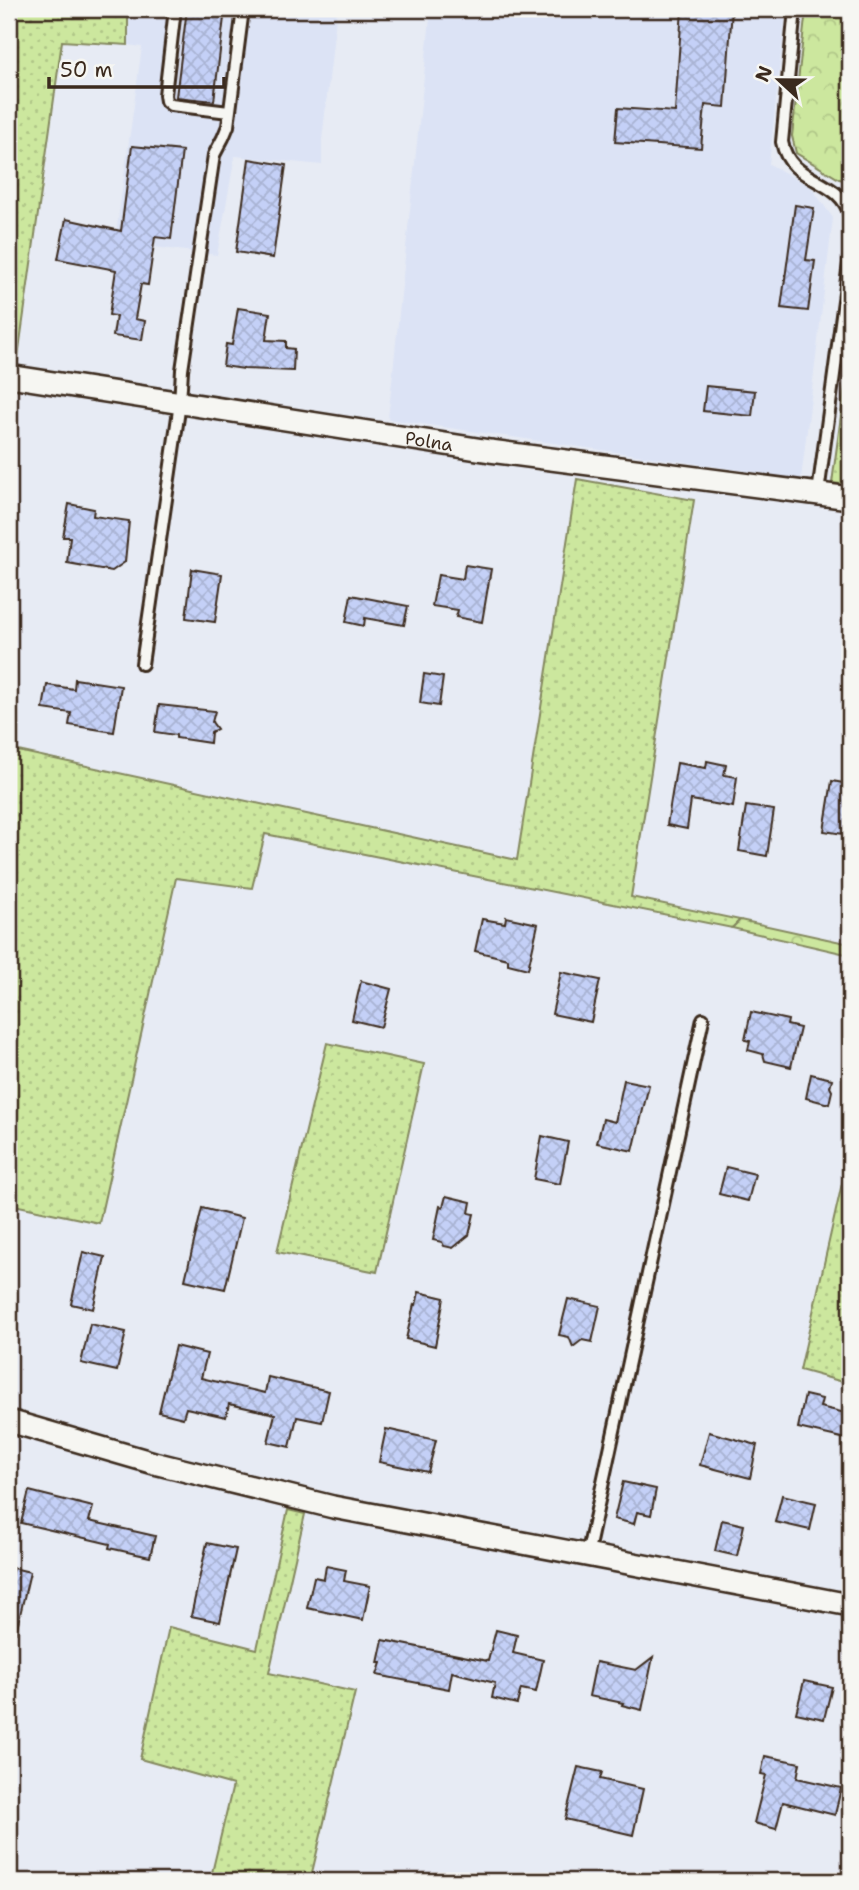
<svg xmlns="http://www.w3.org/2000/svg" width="859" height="1890" font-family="'Shantell Sans',sans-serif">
	<defs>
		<pattern id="grass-dots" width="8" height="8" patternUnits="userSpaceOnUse" patternTransform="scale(1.75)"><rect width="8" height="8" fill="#cce79e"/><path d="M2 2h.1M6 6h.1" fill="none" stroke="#b0c688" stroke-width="1.8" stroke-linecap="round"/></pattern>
		<pattern id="forest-crowns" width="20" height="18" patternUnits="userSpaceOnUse" patternTransform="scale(1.75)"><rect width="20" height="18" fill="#cce79e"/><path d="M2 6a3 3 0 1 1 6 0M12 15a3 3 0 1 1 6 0" fill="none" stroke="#b0c688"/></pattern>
		<pattern id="building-cross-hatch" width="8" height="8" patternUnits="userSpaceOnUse" patternTransform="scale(1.75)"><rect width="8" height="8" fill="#c4d0f7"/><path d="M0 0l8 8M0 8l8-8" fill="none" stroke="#a9b3d3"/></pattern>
	</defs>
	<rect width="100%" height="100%" fill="#e7ebf4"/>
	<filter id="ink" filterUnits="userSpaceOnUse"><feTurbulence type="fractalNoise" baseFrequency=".0143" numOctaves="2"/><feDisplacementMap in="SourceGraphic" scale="14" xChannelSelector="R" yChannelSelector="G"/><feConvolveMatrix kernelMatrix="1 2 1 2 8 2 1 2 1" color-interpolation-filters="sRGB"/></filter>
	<g filter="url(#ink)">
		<path fill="#dce3f5" d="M128 9H337L322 140V165L235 156 217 255 115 242 142 47 128 45Z
			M431 9H786L769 164 811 187 833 218 801 479 388 419Z"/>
		<path fill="url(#grass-dots)" stroke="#84885e" stroke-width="2" d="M9 9H128V45L62 41 17 364 9 363Z
			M850 348V485L832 483Z
			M577 479 694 500 631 897 740 920 732 928 265 834 252 888 176 878 99 1223 9 1204V749L517 860Z
			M327 1043 424 1064 377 1272 277 1252Z
			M850 1148V1354L843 1382 800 1370Z
			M288 1510 305 1514 269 1673 355 1692 310 1881H210L233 1785 140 1759 169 1627 257 1649Z"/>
		<path fill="url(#forest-crowns)" stroke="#84885e" stroke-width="2" d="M806 9H850V181L839 179 796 153 792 136Z
			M740 920 850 944V955L732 928Z"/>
		<path fill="url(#building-cross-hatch)" stroke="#3b2a1e" stroke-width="2" d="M187 9H225L214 101 176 97Z
			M682 9H732L725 107 705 105 701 148 615 142 618 108 675 112Z
			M132 146 182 151 171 239 155 237 148 285 141 284 135 319 145 321 142 340 113 336 116 316 109 315 116 270 58 259 66 219 121 231Z
			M249 159 286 165 273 258 236 252Z
			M795 205 814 208 806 260 815 261 808 311 781 308Z
			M238 308 270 313 266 340 286 341V348L294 349 293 371 244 369 223 366 226 344 232 345Z
			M706 386 755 391 752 416 703 411Z
			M69 504 94 509 93 516 129 521 125 562 112 571 67 563 70 537H63Z
			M465 565 491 569 482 622 456 617 458 610 432 606 438 575 463 579Z
			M192 569 222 574 215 622 186 618Z
			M351 595 408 606 404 625 365 618 364 626 346 622Z
			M424 674 443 677 439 706 420 703Z
			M75 679 121 686 114 732 69 725 71 713 43 709 47 685 74 689Z
			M159 705 215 711 212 722 217 729 211 732 210 743 176 738V735L155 732Z
			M707 761 726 765 724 775 737 777 733 807 691 800 687 829 667 825 677 763 706 768Z
			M832 781 850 784V835L824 831Z
			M746 806 774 810 767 856 739 851Z
			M506 917 538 924 528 969 508 964V959L475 951 482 919 505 923Z
			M561 972 600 980 591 1022 552 1014Z
			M361 981 391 989 381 1027 352 1020Z
			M751 1012 788 1020 787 1025 800 1028 791 1067 765 1061 763 1054 748 1050 750 1041 745 1040Z
			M811 1074 832 1079 830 1087 832 1091 829 1104 806 1098Z
			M624 1080 649 1085 633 1151 597 1143 603 1119 615 1122Z
			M542 1136 568 1142 560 1184 534 1179Z
			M726 1167 755 1174 748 1201 719 1194Z
			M446 1196 471 1202 469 1213 474 1214 469 1235 453 1248 444 1246 442 1242 433 1240 440 1206 443 1207Z
			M202 1208 242 1218 225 1289 185 1280Z
			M83 1252 105 1257 93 1309 71 1304Z
			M419 1292 444 1298 435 1346 406 1339 414 1304 416 1305Z
			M568 1299 600 1306 592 1342 582 1340 573 1347 569 1337 559 1335Z
			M90 1324 126 1332 117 1371 81 1363Z
			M175 1346 207 1354 201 1378 265 1393 268 1377 329 1391 322 1422 297 1417 290 1447 268 1442 275 1414 229 1404 226 1417 186 1408 183 1418 159 1412Z
			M805 1395 822 1399 820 1407 850 1414 846 1439 798 1428Z
			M386 1429 436 1440 428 1472 379 1462Z
			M709 1432 757 1445 750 1478 700 1465Z
			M623 1482 656 1489 651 1515 637 1512 634 1524 614 1519Z
			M29 1491 93 1507 89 1521 155 1536 150 1557 109 1548 110 1544 21 1523Z
			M782 1495 816 1503 810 1530 775 1522Z
			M722 1520 744 1525 737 1556 715 1551Z
			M207 1543 236 1549 220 1622 191 1616Z
			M326 1566 346 1570 344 1581 370 1586 363 1620 307 1608 314 1577 324 1579Z
			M13 1568 30 1572 16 1632 9 1631V1585Z
			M496 1630 517 1635 513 1653 543 1660 536 1692 521 1689 517 1704 492 1698 495 1683 452 1672 449 1689 377 1675 381 1663H378L383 1640 488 1661Z
			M653 1657 642 1710 622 1705 623 1703 589 1696 596 1662 636 1670Z
			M804 1681 832 1687 824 1719 796 1713Z
			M765 1756 800 1763 797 1778 841 1788 835 1815 783 1802 776 1829 754 1823 766 1775 761 1774Z
			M578 1767 602 1772 600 1779 643 1789 633 1835 565 1819Z"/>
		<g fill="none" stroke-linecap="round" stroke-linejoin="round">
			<g stroke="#3b2a1e" stroke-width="16">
				<path id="service" d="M175 9 165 95 166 101 171 105 229 112
					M795 9 782 142C790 185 840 176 850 216
					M818 493 850 256
					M142 664 180 403 182 370 214 155 223 138 228 126 243 9
					M587 1556 703 1019"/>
			</g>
			<g stroke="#3b2a1e" stroke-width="26">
				<g id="minor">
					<path id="s1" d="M9 376 490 451 850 498"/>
					<path d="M9 1421 154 1463 333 1507 850 1605"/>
				</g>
			</g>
			<use href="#service" stroke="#f6f6f2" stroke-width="10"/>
			<use href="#minor" stroke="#f6f6f2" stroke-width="21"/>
		</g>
	</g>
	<g text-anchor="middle" stroke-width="5" stroke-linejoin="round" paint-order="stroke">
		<g font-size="18" fill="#3b2a1e" stroke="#f6f6f2">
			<text dy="6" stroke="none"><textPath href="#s1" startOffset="425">Polna</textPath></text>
		</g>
	</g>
	<rect width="859" height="1890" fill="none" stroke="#f6f6f2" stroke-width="35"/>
	<rect x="18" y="18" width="824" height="1855" fill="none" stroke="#3b2a1e" stroke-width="2.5" filter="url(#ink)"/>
	<g transform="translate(779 80) rotate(292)" stroke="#f6f6f2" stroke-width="5" paint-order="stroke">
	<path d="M0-5L12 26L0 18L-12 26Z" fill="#3b2a1e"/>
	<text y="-10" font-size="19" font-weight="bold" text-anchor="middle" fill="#3b2a1e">N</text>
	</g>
	<path d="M49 77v10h175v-10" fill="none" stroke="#3b2a1e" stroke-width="3.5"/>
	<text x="60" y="77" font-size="21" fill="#3b2a1e" stroke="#f6f6f2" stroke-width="5" paint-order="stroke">50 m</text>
</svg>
